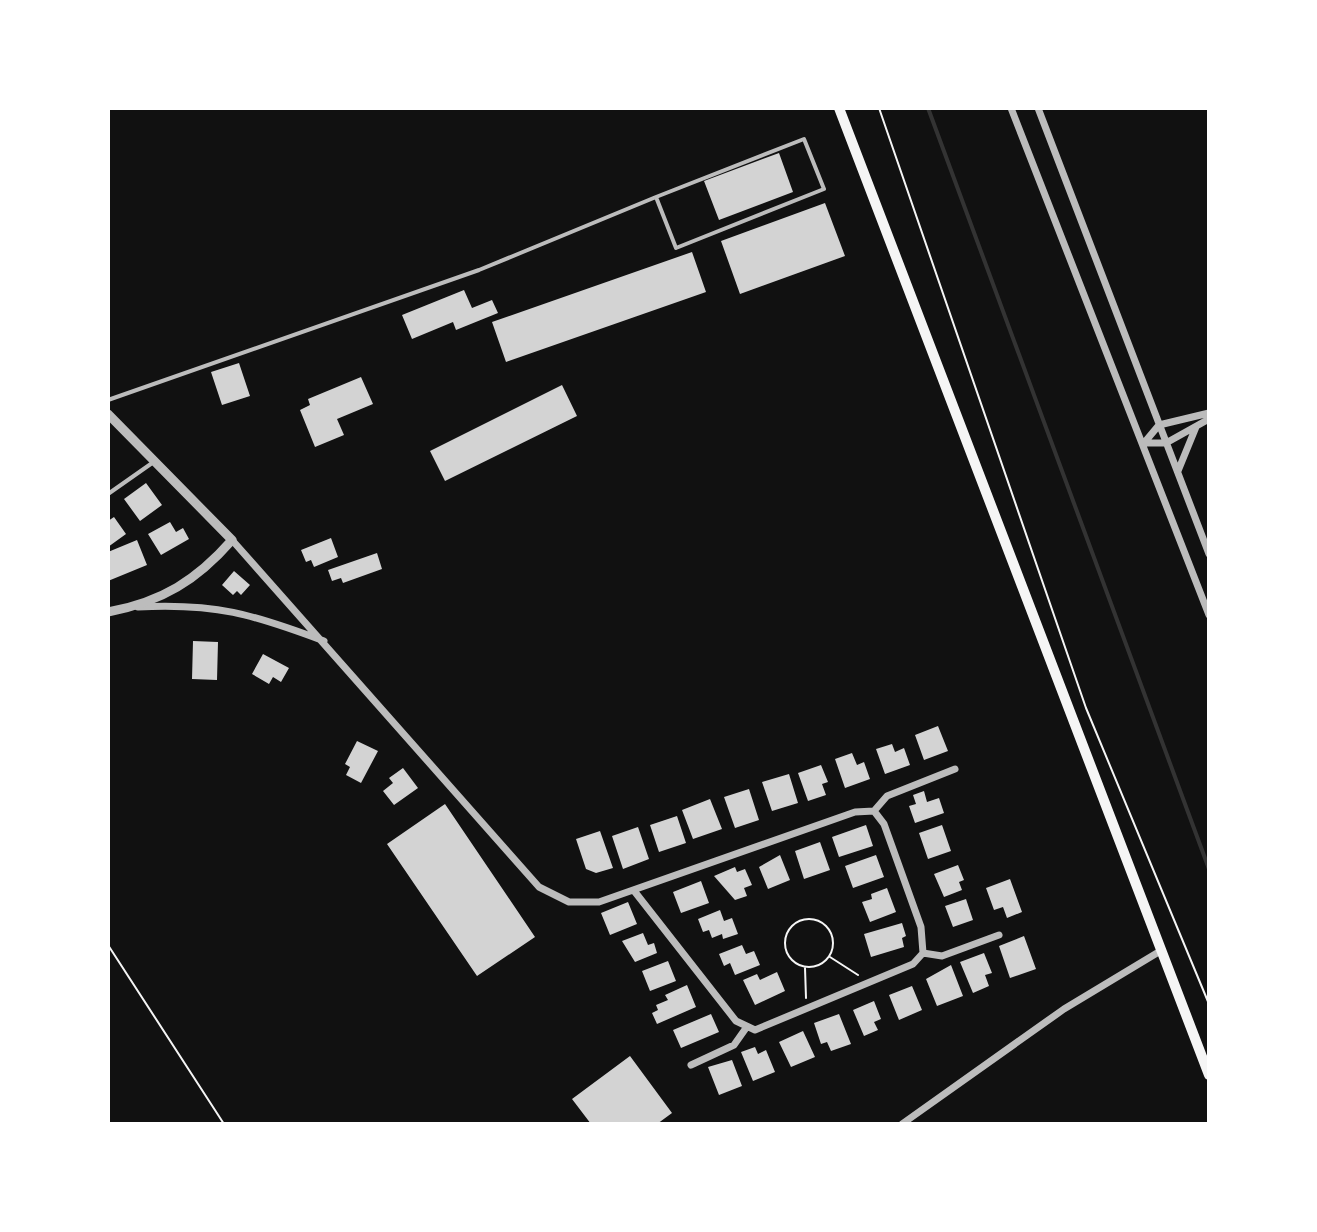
<svg xmlns="http://www.w3.org/2000/svg" width="1317" height="1232" font-family="'Roboto Condensed',sans-serif">
	<rect width="100%" height="100%" fill="#111"/>
	<g fill="none" stroke-linecap="round" stroke-linejoin="round">
		<path stroke="#333" stroke-width="4" d="M928 108 1209 869"/>
	</g>
	<path fill="#d3d3d3" d="M779 153 793 192 719 220 704 181Z
		M825 203 845 256 740 294 721 241Z
		M692 252 706 292 506 362 492 322Z
		M464 290 472 308 492 300 498 313 456 330 453 322 412 339 402 315Z
		M239 363 250 396 222 405 211 372Z
		M361 377 373 404 337 419 344 435 315 447 300 410 310 405 308 399Z
		M562 385 577 416 445 481 430 451Z
		M146 483 162 505 140 521 124 499Z
		M114 517 126 534 108 547V521Z
		M170 522 176 532 183 528 189 539 161 555 148 534Z
		M331 538 338 557 314 567 311 560 306 562 301 550Z
		M137 540 147 565 108 581V552Z
		M377 553 382 569 343 583 341 578 332 581 328 570Z
		M234 571 250 585 241 595 237 591 233 595 222 585Z
		M193 641 218 642 217 680 192 679Z
		M263 654 289 668 281 682 273 677 269 684 252 674Z
		M938 726 948 751 924 760 915 735Z
		M357 741 378 751 361 783 346 775 350 767 345 764Z
		M892 744 895 752 904 748 910 765 885 774 876 749Z
		M852 753 857 765 864 762 870 779 845 788 835 759Z
		M821 765 828 782 822 784 826 795 808 801 798 773Z
		M403 768 418 788 394 805 383 791 393 783 389 778Z
		M789 774 798 803 772 811 762 782Z
		M749 789 759 820 735 828 724 797Z
		M924 791 927 802 939 798 944 813 915 823 909 806 916 804 913 795Z
		M710 799 722 829 693 839 682 810Z
		M445 804 535 937 477 976 387 844Z
		M677 816 686 843 659 852 650 825Z
		M866 825 873 846 839 857 832 837Z
		M942 825 951 851 928 859 919 833Z
		M638 827 649 859 623 869 612 836Z
		M600 831 613 868 596 873 586 869 576 839Z
		M820 842 830 870 804 879 795 851Z
		M780 855 790 880 768 889 759 867Z
		M876 855 884 877 853 888 845 866Z
		M958 865 964 880 959 882 962 890 944 897 934 874Z
		M735 867 737 872 745 869 752 885 744 888 747 896 735 900 714 876Z
		M1010 879 1022 912 1007 918 1003 907 994 910 986 888Z
		M701 881 709 903 681 913 673 892Z
		M887 888 896 912 870 922 862 902 872 899 871 894Z
		M966 899 973 920 953 927 945 906Z
		M628 902 637 924 610 935 601 913Z
		M720 910 724 921 732 918 738 934 723 939 722 934 712 938 709 930 703 932 698 919Z
		M902 923 906 936 902 938 904 947 871 957 864 934Z
		M643 933 648 945 654 943 657 953 635 962 622 941Z
		M1024 936 1036 969 1010 978 999 946Z
		M742 945 746 954 754 951 760 965 735 975 730 963 724 966 719 954Z
		M984 953 992 973 985 975 989 986 973 993 960 962Z
		M668 961 676 981 650 991 642 971Z
		M951 965 963 996 937 1006 926 979Z
		M777 972 785 991 755 1005 743 980 757 974 760 980Z
		M687 985 696 1007 657 1024 652 1013 658 1010 656 1005 668 1000 665 995Z
		M912 986 922 1010 899 1020 889 995Z
		M874 1001 881 1019 874 1022 878 1030 864 1036 853 1010Z
		M711 1014 719 1032 681 1048 673 1030Z
		M839 1014 851 1044 831 1051 827 1042 821 1044 814 1023Z
		M803 1031 815 1057 791 1067 779 1042Z
		M755 1047 758 1054 766 1050 775 1072 753 1081 741 1052Z
		M630 1056 672 1113 657 1124H591L572 1099Z
		M732 1060 742 1086 719 1095 708 1067Z"/>
	<g fill="none" stroke-linecap="round" stroke-linejoin="round">
		<path stroke="#f5f5f5" stroke-width="2" d="M879 108 1086 708 1209 1004
			M785 943a24 24 0 1 1 48 0a24 24 0 1 1-48 0Z
			M108 945 224 1124
			M830 957 858 975
			M805 968 806 998"/>
		<path stroke="#bcbcbc" stroke-width="4" d="M804 139 824 189 676 248 656 197Z
			M108 400 479 270 656 197
			M108 494 155 461"/>
		<path stroke="#bcbcbc" stroke-width="7" d="M1011 108 1209 615
			M1038 108 1209 554
			M1144 443 1159 425 1209 413
			M1144 443H1166L1209 419
			M1178 471 1196 427
			M232 540 539 887 569 902H599L855 812 874 811 887 796 955 769
			M138 607C216 603 252 614 324 641
			M874 811 884 824 921 927 923 953
			M635 892 736 1021 755 1030 913 964 923 953 942 956 999 935
			M691 1065 734 1045 746 1028
			M902 1124 1064 1009 1162 950"/>
		<path stroke="#bcbcbc" stroke-width="9" d="M108 414 232 540C197 580 162 602 108 612"/>
		<path stroke="#f5f5f5" stroke-width="10" d="M839 108 1209 1075"/>
	</g>
	<rect width="1317" height="1232" fill="none" stroke="#ffffff" stroke-width="220"/>
</svg>
